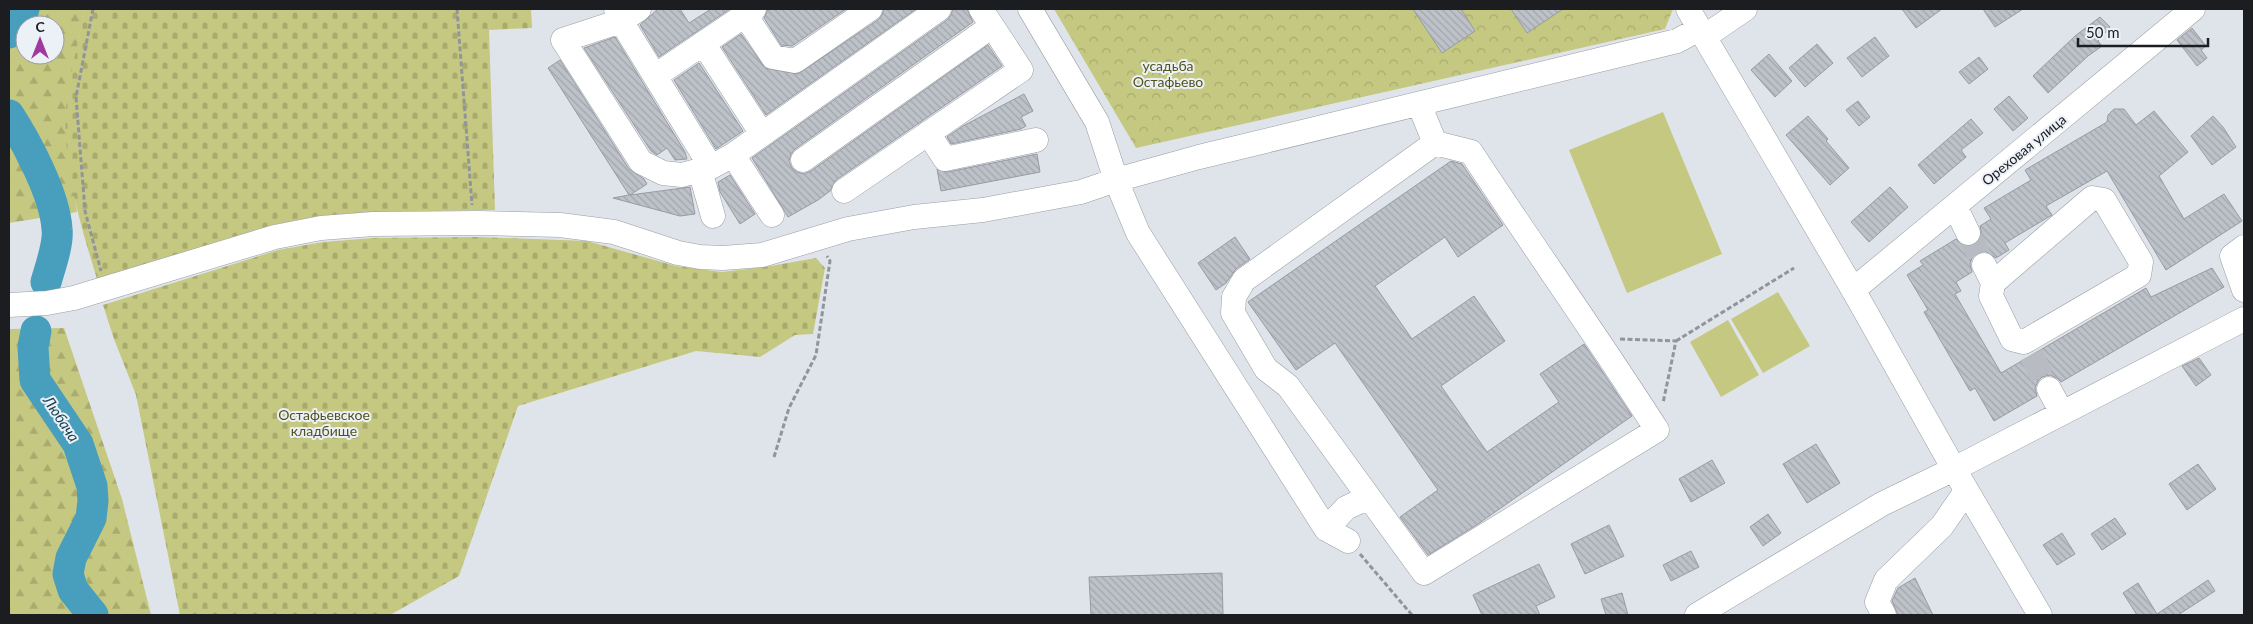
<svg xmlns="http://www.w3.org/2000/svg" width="2253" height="624" font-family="Lato,sans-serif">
	<defs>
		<pattern id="forest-firs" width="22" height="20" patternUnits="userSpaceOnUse" patternTransform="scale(1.25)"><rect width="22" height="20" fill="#c5c880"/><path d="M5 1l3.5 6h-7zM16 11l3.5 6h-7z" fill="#a9ab6e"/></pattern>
		<pattern id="cemetery-stones" width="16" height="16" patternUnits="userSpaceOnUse" patternTransform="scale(1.25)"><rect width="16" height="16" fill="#c5c880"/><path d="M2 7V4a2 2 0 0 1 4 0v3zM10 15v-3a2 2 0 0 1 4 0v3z" fill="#a9ab6e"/></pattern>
		<pattern id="park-crowns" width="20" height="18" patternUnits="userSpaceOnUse" patternTransform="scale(1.25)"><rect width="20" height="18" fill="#c5c880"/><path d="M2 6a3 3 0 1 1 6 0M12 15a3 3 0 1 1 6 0" fill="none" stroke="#a9ab6e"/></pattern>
		<pattern id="building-back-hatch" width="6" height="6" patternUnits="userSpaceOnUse" patternTransform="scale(1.25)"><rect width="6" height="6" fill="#bdc1c8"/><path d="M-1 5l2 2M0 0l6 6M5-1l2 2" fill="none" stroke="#a2a5ac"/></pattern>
	</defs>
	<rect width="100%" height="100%" fill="#dfe4eb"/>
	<path fill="url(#forest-firs)" fill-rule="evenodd" d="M9 9H85L67 100 68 145 77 212 9 223ZM25 25H55V55H25Z
		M64 328 122 499 151 615H9V329Z"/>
	<path fill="url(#cemetery-stones)" d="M85 9H531L532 28 489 30 495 210 372 212 319 216 272 225 97 279C80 223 60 158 67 99 71 69 79 39 85 9Z
		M478 237 587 241 676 266 722 272 765 267 816 258 825 268 813 334 795 335 760 357 696 351 518 406 459 576 390 615H180L136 395 114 339 103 305 278 250 323 242 373 238Z"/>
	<path fill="url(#park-crowns)" d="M1054 9H1673L1665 29 1136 148Z"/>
	<path fill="#c5c880" d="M1663 112 1722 254 1627 293 1569 150Z
		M1778 292 1810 346 1763 373 1731 319Z
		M1728 320 1759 375 1721 397 1690 342Z"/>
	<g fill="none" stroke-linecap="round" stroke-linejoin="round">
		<path stroke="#479ebd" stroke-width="31" d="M9 33 16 27 24 9
			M9 115C27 143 55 195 57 229 59 243 50 268 46 282
			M36 331 33 347 35 380 78 444 92 486 93 501 91 518 71 558 68 574 73 590 93 615"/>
	</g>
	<path fill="url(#building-back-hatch)" stroke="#979ba2" d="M658 9H680L689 23 711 9H730L659 57 640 25Z
		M768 9H846L792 46 781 45 764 18Z
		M884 9H916L766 115 722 47 741 34 765 68 798 74 878 20 882 15Z
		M953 9H967L973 22 795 149 791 154 789 161 792 168 797 172 804 174 811 171 988 45 1002 66 836 180 830 191 818 200 788 217 752 158 947 20 951 15Z
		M1413 9H1461L1475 31 1442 53Z
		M1511 9H1563L1527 33Z
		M1902 9H1942L1916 28Z
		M1983 9H2023L1995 27Z
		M2100 17 2110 27 2098 41 2102 46 2088 56 2048 93 2033 76 2075 36Z
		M2192 28 2206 46 2201 50 2207 58 2197 66 2177 40Z
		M615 37 685 152 687 159 675 160 667 148 657 155 651 151 584 48Z
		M1875 37 1889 56 1862 77 1847 58Z
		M1817 44 1833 63 1805 87 1789 68Z
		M1769 54 1792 81 1775 97 1751 70Z
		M1979 57 1988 69 1969 84 1959 72Z
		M560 60 629 169 644 179 647 184 630 195 690 187 695 214 680 216 613 198 629 195 548 68Z
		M699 63 743 131 716 149 674 80Z
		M1024 94 1033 111 1021 117 1026 126 1021 129 951 144 947 137 963 126Z
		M2009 96 2028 118 2013 131 1994 109Z
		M1858 101 1870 117 1859 126 1846 110Z
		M2114 109H2124L2136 125 2154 111 2188 152 2159 176 2184 219 2224 194 2242 221 2166 270 2107 171 2046 206 2052 215 2005 243 2009 250 1996 258 1985 251 1977 253 1972 258 1970 264 1972 272 1956 282 1961 291 1955 294 2001 373 2146 288 2151 297 2212 268 2224 287 2061 382 2057 378 2050 375 2042 377 2038 381 2035 388 2037 396 1994 421 1975 388 1970 391 1924 312 1928 310 1907 275 1923 265 1920 261 1956 239 1966 247 1974 245 1979 241 1982 235 1980 226 1991 219 1984 208 2031 180 2025 170 2107 122 2108 115Z
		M1808 116 1828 139 1826 141 1849 168 1830 185 1786 135Z
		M2213 116 2223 127 2236 147 2212 165 2191 136Z
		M1971 119 1983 133 1961 150 1966 157 1934 184 1918 165Z
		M1037 154 1040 172 941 191 937 169 948 172Z
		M1451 161 1462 164 1503 225 1458 257 1445 237 1375 286 1412 339 1474 296 1505 341 1441 386 1487 452 1559 402 1540 374 1584 344 1632 416 1478 524 1428 555 1400 517 1438 490 1335 343 1296 370 1248 302Z
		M730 175 755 214 740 224 720 192 718 182Z
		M1890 187 1908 207 1869 242 1851 222Z
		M1235 237 1250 259 1236 269 1226 283 1216 290 1198 263Z
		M2199 358 2211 375 2196 386 2182 366Z
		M1816 444 1840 483 1807 503 1783 464Z
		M1712 460 1725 483 1691 502 1679 479Z
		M2198 464 2216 489 2187 510 2169 484Z
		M1768 514 1781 533 1763 546 1750 527Z
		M2115 518 2126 534 2102 550 2091 534Z
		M1609 525 1624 556 1585 574 1571 544Z
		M2062 533 2075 554 2057 565 2043 545Z
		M1691 551 1699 567 1671 581 1663 565Z
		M1539 564 1555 597 1536 606 1540 615H1482L1473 595Z
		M1222 573 1223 615H1091L1089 577Z
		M1915 578 1933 615H1898L1892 601 1898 588Z
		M2208 580 2215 591 2178 615H2137L2123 593 2138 583 2157 614Z
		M1622 593 1628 615H1606L1601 599Z"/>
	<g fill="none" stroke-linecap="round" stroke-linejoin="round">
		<path stroke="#b8bcc2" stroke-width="24" stroke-dasharray="24 12" stroke-linecap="butt" d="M1968 233 1984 265
			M2031 355 2049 389"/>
		<g stroke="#989da4" stroke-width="25">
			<path id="minor" d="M616 9 621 21 711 167
				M639 9 621 21 563 40 641 162 663 173 682 175 711 167 733 155 939 9
				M1030 9 1097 122 1116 180 1138 233 1326 529 1348 541
				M1688 9 1855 293 1954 469 2040 615
				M745 15 773 57 795 61 870 9
				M1704 37 1745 9
				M703 43 762 134
				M655 76 754 9
				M1419 104 1435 143 1471 152C1532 245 1597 336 1657 430L1424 573 1288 386 1266 369 1233 313 1234 297 1244 280 1435 143
				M928 133 945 159 1036 140
				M733 155 772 215
				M803 160 992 26
				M700 170 713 216
				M844 191 1021 70 981 9
				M2092 198 2104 200 2141 262 2139 275 2024 342 2012 339 1991 296 1993 283Z
				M1955 206 1968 233
				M2244 247 2232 256 2244 290
				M1984 265 1993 283
				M1853 290 2193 9
				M9 305 47 303 74 298 275 237 321 228 373 224 478 223 560 225 614 232 678 253 700 257 723 258 762 255 848 229 914 217 983 210 1081 192 1116 180 1199 157 1677 41 1699 29
				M2049 389 2062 413
				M1326 529 1346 508 1367 498
				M1697 615 1882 504 1954 469 2244 319
				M1884 615 1877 602 1886 580 1942 526 1966 491"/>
		</g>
		<path stroke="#91959b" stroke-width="3" stroke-dasharray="5 2.5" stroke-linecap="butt" d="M93 9 76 97 85 211 101 271
			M457 9 472 205
			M1620 339 1676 341 1663 403
			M1676 341 1794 268
			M774 457 789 408 816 355 830 261 827 256
			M1360 554 1412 615"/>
		<use href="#minor" stroke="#fff" stroke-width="24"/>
	</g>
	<g text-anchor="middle" stroke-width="4" stroke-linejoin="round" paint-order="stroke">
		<g font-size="14" fill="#51521c" stroke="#ecf1f8">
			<text x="1168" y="71">усадьба<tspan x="1168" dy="16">Остафьево</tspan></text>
			<text x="324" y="420">Остафьевское<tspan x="324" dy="16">кладбище</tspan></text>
		</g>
		<g font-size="14" fill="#1b1d20" stroke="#ecf1f8">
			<text transform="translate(2024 150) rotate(-39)" y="5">Ореховая улица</text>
		</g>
		<g font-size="15" font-style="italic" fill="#1b4250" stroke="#ecf1f8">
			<text transform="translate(61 419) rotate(56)" y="5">Любача</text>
		</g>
	</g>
	<rect width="2253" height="624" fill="none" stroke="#1b1d20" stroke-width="20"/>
	<g transform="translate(40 40)"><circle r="24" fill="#ecf1f8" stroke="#989ca2"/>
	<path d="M0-4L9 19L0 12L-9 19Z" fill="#9f3a9f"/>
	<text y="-8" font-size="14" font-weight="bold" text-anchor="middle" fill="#1b1d20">С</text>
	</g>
	<path d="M2078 38v8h130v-8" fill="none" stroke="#1b1d20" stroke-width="2.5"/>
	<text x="2086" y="38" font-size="15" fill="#1b1d20" stroke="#ecf1f8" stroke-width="4" paint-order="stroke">50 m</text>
</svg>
